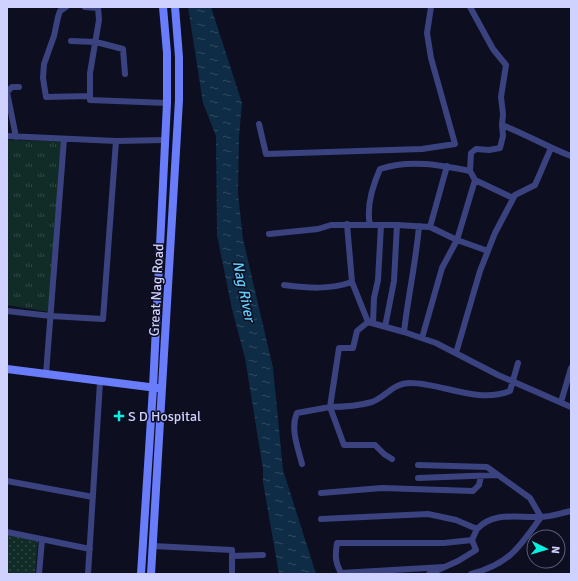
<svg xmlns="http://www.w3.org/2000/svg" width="578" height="581" font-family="Signika,sans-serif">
	<defs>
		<pattern id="grass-tufts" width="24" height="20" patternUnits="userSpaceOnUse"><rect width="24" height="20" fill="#112b26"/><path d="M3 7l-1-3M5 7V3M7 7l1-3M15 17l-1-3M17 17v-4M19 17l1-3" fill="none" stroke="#334947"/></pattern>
		<pattern id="park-dots" width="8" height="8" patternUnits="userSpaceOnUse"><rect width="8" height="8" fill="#112b26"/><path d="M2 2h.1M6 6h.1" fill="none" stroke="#334947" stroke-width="1.8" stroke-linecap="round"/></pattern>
		<pattern id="water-ripples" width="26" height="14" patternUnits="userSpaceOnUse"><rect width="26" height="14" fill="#0e2c45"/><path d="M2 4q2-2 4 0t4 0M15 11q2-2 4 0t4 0" fill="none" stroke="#304a61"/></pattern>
	</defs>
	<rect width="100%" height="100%" fill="#0e0e21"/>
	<path fill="url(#grass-tufts)" d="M7 140 62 141 49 312 7 305Z"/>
	<path fill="url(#park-dots)" d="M7 535 38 541 35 574H7Z"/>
	<path fill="url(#water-ripples)" d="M188 7H211L242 103 239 136 238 194 243 239 273 368 283 470 316 574H279L263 482V469L245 358 232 309 217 235 216 136 203 103Z"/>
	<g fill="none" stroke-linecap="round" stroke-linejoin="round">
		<path stroke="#3a437f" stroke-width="6" d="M66 7 60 11 58 17 54 36 44 64 43 78 46 97 90 96
			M85 7 98 8
			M98 7 99 20 90 73V100L167 103
			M470 7 493 49 506 65 501 97 503 114 502 125C526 134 547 147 571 156
			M71 41 96 42 123 49 125 74
			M7 92 16 137
			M7 92 12 87H19
			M259 124 266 154 422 149 455 144 431 58 427 33 431 7
			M7 136 116 141 165 140
			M470 171 471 153 476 149 489 150 500 148 503 136 502 125
			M347 224 352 282 368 322 404 332 436 343 498 375 571 407
			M381 225H397L394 281 385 327
			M397 225 430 227 457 240 488 251
			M430 227 447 166
			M269 234 318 229 331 225H370
			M284 285C308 288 329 290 352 282
			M7 311 51 316 103 319 116 141
			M373 323 374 298 378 280 381 225H370C366 207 373 185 380 169 410 159 440 165 470 171L475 180 513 198
			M404 332C408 296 416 262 419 226
			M422 338 442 268 457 240 475 180
			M456 353 480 271 495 233 515 195 535 185 551 148
			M46 374 64 139
			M561 402 571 368
			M392 459 384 454 375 445H344L330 407C344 407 358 406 372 402 386 397 393 383 410 383 442 383 477 404 510 391L518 363
			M302 464C298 448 290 428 297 413L330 407 339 348H353L357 331 368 322
			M418 465 487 467 530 498 541 517C519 548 509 564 471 574
			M418 478 497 475
			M7 481 93 497
			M321 493 382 488 473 491 479 485 481 476
			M321 519 428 514 456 520 477 529C494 511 517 518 540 517 550 517 561 513 571 511
			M7 532 90 549
			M153 546 232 550V574
			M232 556 263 555
			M444 567 341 573C335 562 335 555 337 543H444L472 540 477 529
			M39 574 42 540
			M88 574 100 382
			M429 574 458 561 476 550 472 540"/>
		<path stroke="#697dfa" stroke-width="8" d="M7 369 157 388
			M141 574 153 388 167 103V53L163 7
			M151 574 179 100V57L175 7"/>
	</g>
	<path fill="#07f1e3" stroke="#0e0e21" stroke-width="1.5" d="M117 410h4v4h4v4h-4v4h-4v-4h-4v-4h4z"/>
	<g text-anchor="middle" stroke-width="3" stroke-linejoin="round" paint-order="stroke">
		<g font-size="14" fill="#cfd1fe" stroke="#0e0e21">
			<text transform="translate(156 290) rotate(-87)" y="5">Great Nag Road</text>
		</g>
		<g font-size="14" fill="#cfd1fe" stroke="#0e0e21" text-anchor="start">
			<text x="128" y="421">S D Hospital</text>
		</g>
		<g font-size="15" font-style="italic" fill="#61ccfa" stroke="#0e0e21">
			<text transform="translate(244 291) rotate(78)" y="5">Nag River</text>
		</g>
	</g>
	<rect width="578" height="581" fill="none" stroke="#cfd1fe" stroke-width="16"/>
	<g transform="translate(546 549) rotate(95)"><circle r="19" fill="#0e0e21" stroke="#5b5c79"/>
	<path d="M0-3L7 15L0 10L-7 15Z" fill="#07f1e3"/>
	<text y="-6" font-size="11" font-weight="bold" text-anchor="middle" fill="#cfd1fe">N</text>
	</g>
</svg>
